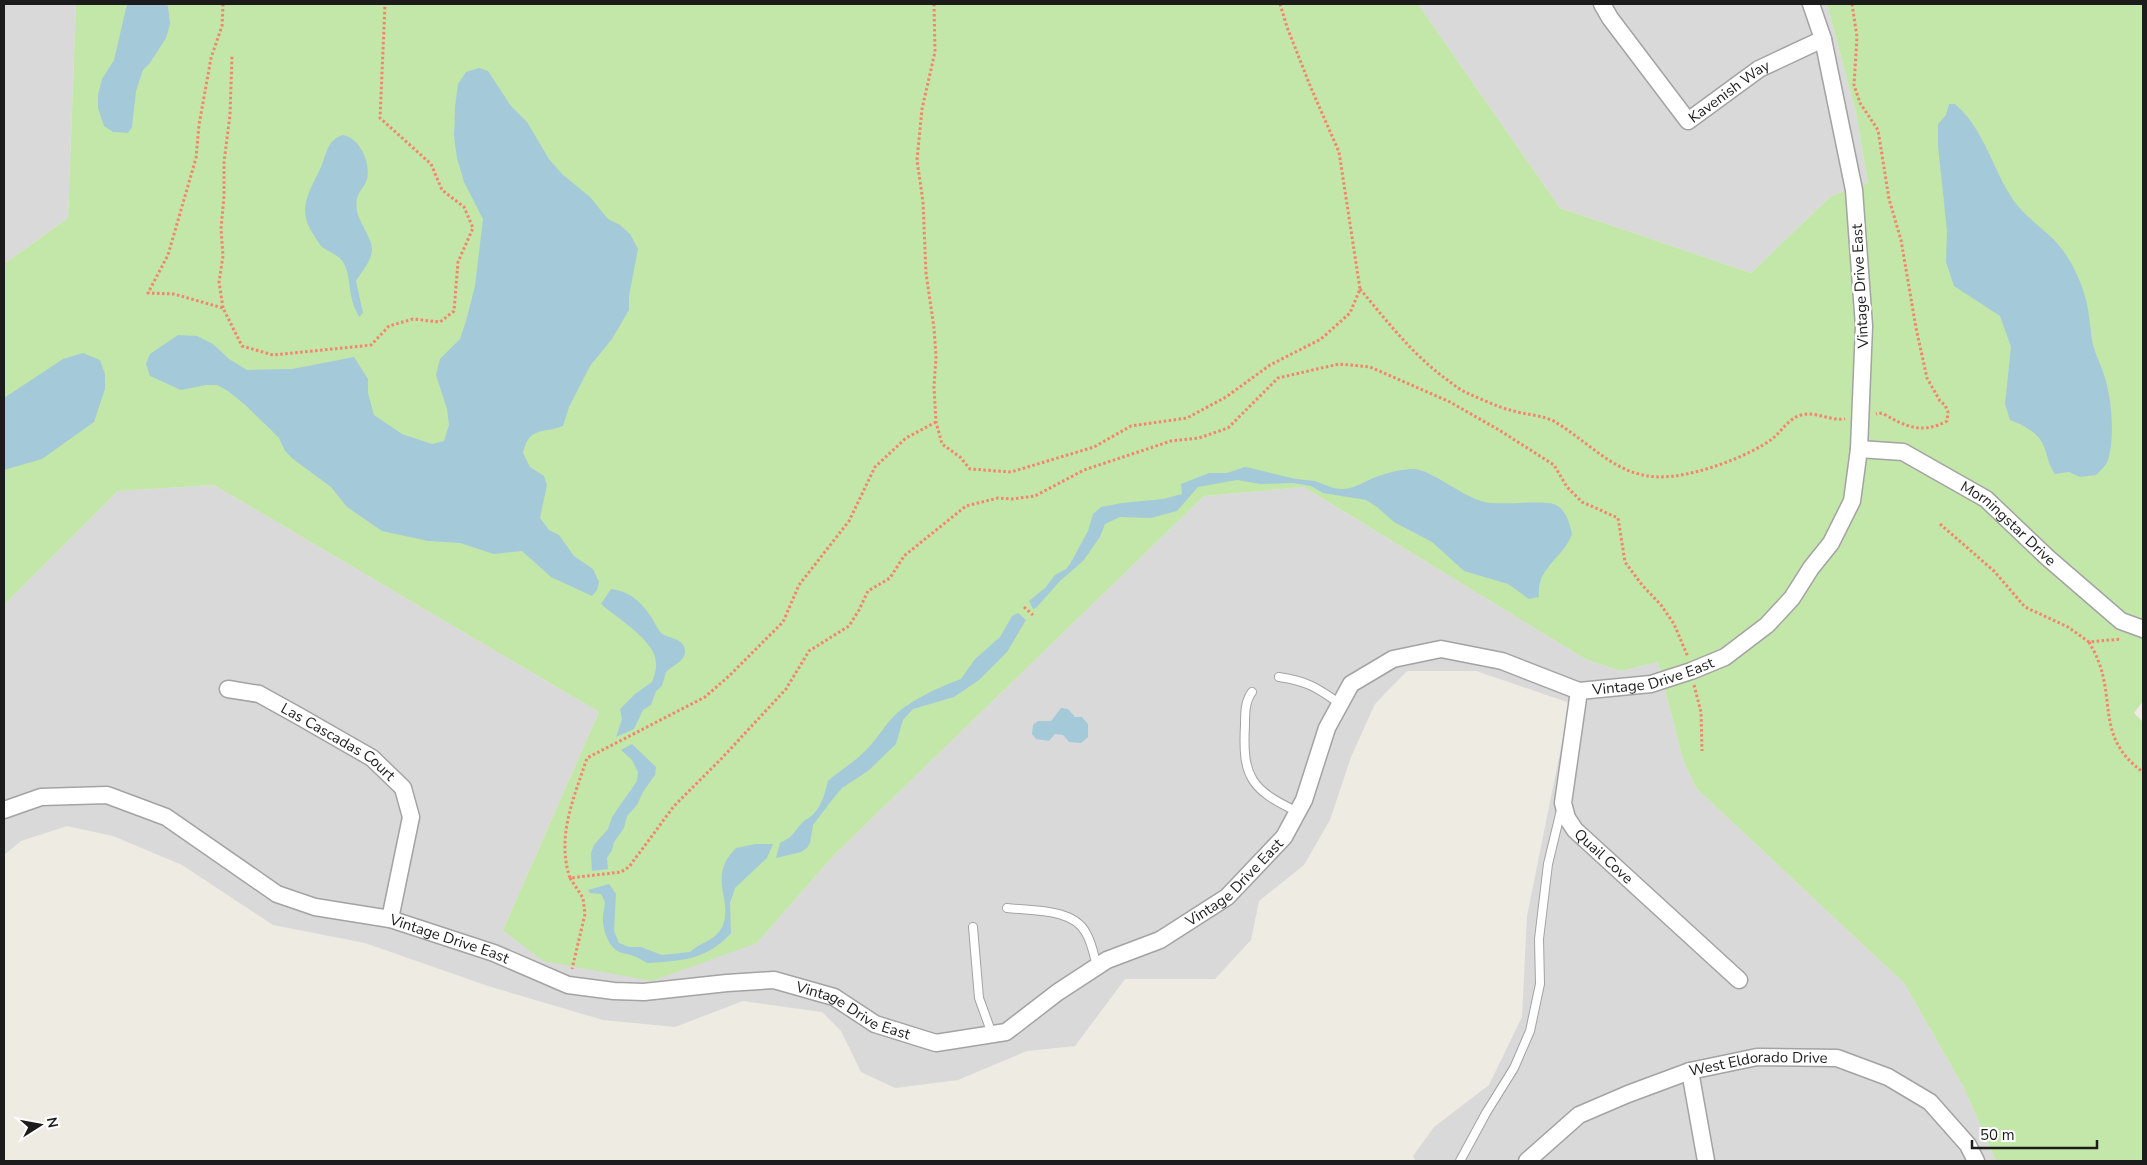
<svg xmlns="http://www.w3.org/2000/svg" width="2147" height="1165" font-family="'Nunito Sans',sans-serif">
	<rect width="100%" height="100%" fill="#edebe2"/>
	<path fill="#dad9d9" d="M4 4H76L68 218 4 264Z
		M1418 4H1827L1856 113 1868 183 1831 196 1751 273 1560 208Z
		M214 485 599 712 503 930 757 943 834 855 1204 496 1304 487 1587 660 1621 671 1658 662 1683 760 1696 788 1904 983 1964 1088 1996 1161H1416L1413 1156 1434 1127 1489 1085 1522 1017 1527 916 1570 703 1476 671H1407L1375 704 1351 757 1330 820 1304 865 1259 901 1251 940 1215 979H1125L1075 1046 1027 1051 958 1080 895 1088 861 1072 841 1031 822 1012 743 1001 675 1027 603 1020 488 986 365 943 273 925 182 865 113 836 67 826 21 841 4 855V605L118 491Z"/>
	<path fill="#c3e6a9" d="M76 4H1418L1560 208 1751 273 1831 196 1868 183 1856 113 1827 4H2143V701L2134 713 2143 722V1161H1996L1964 1088 1904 983 1696 788 1683 760 1658 662 1621 671 1587 660 1304 487 1204 496 834 855 757 943 652 981 543 961 503 930 599 712 214 485 118 491 4 605V264L68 218Z"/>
	<path fill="#a4cada" d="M127 4H163L168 6 170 24 166 38 150 63 143 70 136 91 132 127 128 133 113 132 104 126 98 108V95L102 79 114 60Z
		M479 68 488 71 511 106 527 122 549 159 562 174 590 197 608 219 620 225 630 234 638 249 629 296V310L612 339 590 366 569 407 563 426C542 434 529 426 523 453L530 467 544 476 547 485 540 518 549 530 559 535 574 556 593 569 599 582 597 590 592 596 551 577 522 551 494 554 460 543 428 541 382 531 347 507 331 487 293 459 285 451 279 438 269 428 243 403 228 391 217 385H206L181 390 150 376 146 364 150 354 178 335 197 336 213 344 229 359 247 370 292 369 354 357 368 379V393L374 415 402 434 432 444 444 441 449 425 447 409 436 375 440 359 460 339 466 321 475 286 483 219 464 182 457 158 454 137 455 107 458 84 466 72Z
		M1949 104H1955C1985 130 1992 169 2014 201 2028 221 2051 232 2064 252 2074 266 2082 284 2086 300 2090 315 2090 331 2093 345 2096 356 2102 367 2105 378 2112 401 2115 437 2108 460 2106 466 2100 471 2096 475L2080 477 2069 472 2055 474C2049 465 2048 459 2045 449 2039 432 2025 426 2010 420L2005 404 2011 347 2000 316 1954 286 1946 262 1947 231 1938 146V124L1946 115Z
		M343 135C360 138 371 163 367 179 363 192 354 192 357 211 359 222 373 240 372 250 371 262 362 271 356 281L363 313 359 317C357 312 354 308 353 303 349 291 350 277 345 266 341 255 330 253 322 247 318 243 315 236 311 231 297 207 311 189 321 167 327 153 327 140 343 135Z
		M83 353 100 360 105 374V389L94 422 42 459 4 470V398L63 359Z
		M1245 467C1262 470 1279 476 1296 479 1302 480 1309 480 1315 481 1325 484 1333 490 1344 489 1356 488 1365 481 1376 477 1387 473 1401 469 1413 469 1431 469 1462 497 1485 502 1502 506 1545 499 1556 505 1566 510 1570 524 1572 534 1563 559 1536 567 1539 597L1529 599 1508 584 1464 571 1432 542 1394 522 1377 507 1366 500 1323 493 1311 486 1293 483 1260 484 1237 480 1198 487 1177 511 1151 518 1120 517 1105 524 1100 537 1083 561 1060 581 1037 607 1033 609 1029 601 1045 588 1055 575 1066 569 1070 564 1088 531 1093 514 1101 507 1122 503 1163 499 1182 494 1181 484 1209 473H1227Z
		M611 589C630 591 643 603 653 620 655 624 658 629 661 633 668 639 683 637 685 650 686 661 673 665 666 672L662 686 656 691 651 705 643 710 634 729 616 737 622 719 620 709 635 694 652 682C654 676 657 668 656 663 656 641 617 618 601 604Z
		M1018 613 1026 620 1007 652 979 680 954 697 913 709 903 720 896 744 868 771 842 788 832 800 813 825 810 843 807 848 801 852 776 858 780 843C796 835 792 833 803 822 809 816 804 822 810 817 821 809 825 793 828 781 839 771 853 763 864 752 876 741 884 726 894 716 909 701 941 686 961 679L975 659 1000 637 1012 616Z
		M1061 708 1068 709 1075 717H1082L1088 724V737L1081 743 1069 742 1063 735 1055 734 1049 741 1036 739 1032 734 1033 725 1038 721H1051Z
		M632 744 656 767 655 775 643 792 637 805 627 816 624 828 614 842 612 850 607 858 608 869 592 871 591 853 594 845 608 829 612 817 637 781 638 772 632 760 621 750Z
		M756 844H773L767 858 735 888 730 903 731 933C707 960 681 961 647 963 638 957 632 955 622 953 609 950 602 929 603 917 603 912 605 907 605 902L601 894 590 893 588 890 609 884 616 894 614 931 619 943 629 947H641L662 955 690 952C699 943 714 941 721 929 736 901 705 879 736 848Z"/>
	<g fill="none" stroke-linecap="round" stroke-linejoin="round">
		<g stroke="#a3a3a3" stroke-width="10">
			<path id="service" d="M1279 677C1307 681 1318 688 1340 704
				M1252 692C1245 701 1245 713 1245 725 1242 777 1251 790 1298 812
				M1007 908C1031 911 1073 908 1086 933 1092 943 1094 956 1097 966
				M973 927 979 998 992 1034
				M1460 1161 1486 1113 1514 1068 1530 1031 1540 984 1539 939 1548 864 1561 810"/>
		</g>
		<g stroke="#a3a3a3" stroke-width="19">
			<g id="minor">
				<path id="s1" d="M1602 4 1610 18 1688 121 1759 69 1823 39"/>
				<path id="s2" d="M1859 449 1903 452 1986 499 2048 558 2121 621 2143 629"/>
				<path id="s3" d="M228 689 259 694 297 715 372 758 403 788 411 817 390 919"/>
				<path id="s4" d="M1579 691 1563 803 1567 818 1575 830 1739 980"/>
				<path id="s5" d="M4 810 41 797 107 795 166 817 277 894 315 907 390 919 494 953 568 985 614 991 644 992 727 983 774 980 834 997 875 1024 936 1043 1006 1032 1058 992 1107 960 1160 940 1227 897 1284 837 1304 800 1327 728 1351 684 1393 659 1441 649 1502 661 1579 691 1651 684 1691 671 1725 657 1767 625 1792 598 1811 568 1831 543 1852 501 1859 449 1864 326 1854 190 1823 39 1811 4"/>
				<path d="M1690 1071 1706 1161"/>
				<path id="s6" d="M1527 1161 1579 1115 1628 1094 1690 1071 1757 1057 1837 1058 1888 1077 1930 1102 1968 1145 1976 1161"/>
			</g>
		</g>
		<path stroke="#f5846c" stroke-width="3" stroke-dasharray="2.5 2.5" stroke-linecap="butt" d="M223 4 222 26 211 58 199 125 196 158 168 255 148 293 174 294 223 308 242 346 273 355 371 345 389 326 413 319 440 322 454 311 458 262 473 228 464 207 442 190 431 164 380 118 385 4
			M934 4 935 52 922 109 917 160 923 202 926 273 934 328 936 357 934 387 936 422 942 444 960 457 970 469 1011 472 1094 447 1131 426 1187 418 1226 397 1270 365 1321 339 1350 313 1360 289 1339 152 1311 88 1287 27 1280 4
			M1852 4 1857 37 1854 85 1860 103 1878 130 1889 199 1901 240 1916 328 1927 378 1940 401 1945 405 1948 412 1947 421C1921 435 1905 426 1882 413L1876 414
			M1360 289C1387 321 1412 354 1446 379 1452 383 1458 389 1465 392 1479 398 1495 406 1510 410 1525 415 1545 415 1557 423 1597 448 1622 483 1674 476 1702 473 1749 456 1772 439 1782 431 1788 419 1801 415 1817 411 1829 421 1845 419
			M223 308 219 282 223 256 221 229 224 196V162L230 115 232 56
			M936 422 906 438 875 467 849 521 799 585 783 622 729 676 705 697 587 758C574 798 556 836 570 878L621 872 629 867 674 806 722 758 786 689 809 651 849 626 859 610 868 591 890 578 904 556 966 506 998 498 1012 499 1035 496 1084 470 1171 441 1199 438 1228 428 1278 378 1339 364 1370 367 1450 402 1499 430 1554 465 1567 487 1582 502 1618 518 1625 562 1642 585 1661 605 1674 624 1688 657
			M1940 524 1994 571 2025 607 2068 627 2089 642 2121 639
			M1024 607 1033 615
			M2089 642C2092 648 2096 654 2098 660 2115 703 2097 739 2143 772
			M1694 685 1701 712 1702 751
			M570 878 583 898 585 914 572 969"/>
		<use href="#service" stroke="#fff" stroke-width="8"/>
		<use href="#minor" stroke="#fff" stroke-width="16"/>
	</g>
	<g text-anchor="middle" stroke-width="5" stroke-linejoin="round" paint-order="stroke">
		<g font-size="15" fill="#1c1c1c" stroke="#fff">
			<text dy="5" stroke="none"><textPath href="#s1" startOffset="196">Kavenish Way</textPath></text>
			<text transform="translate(1860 286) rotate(-93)" y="5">Vintage Drive East</text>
			<text dy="5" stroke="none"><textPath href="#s2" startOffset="172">Morningstar Drive</textPath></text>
			<text dy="5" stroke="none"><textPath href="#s5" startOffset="1892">Vintage Drive East</textPath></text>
			<text dy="5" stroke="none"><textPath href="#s3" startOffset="124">Las Cascadas Court</textPath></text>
			<text dy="5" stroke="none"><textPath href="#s4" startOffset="182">Quail Cove</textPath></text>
			<text dy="5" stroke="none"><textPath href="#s5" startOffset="1338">Vintage Drive East</textPath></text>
			<text dy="5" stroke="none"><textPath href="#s5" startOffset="482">Vintage Drive East</textPath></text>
			<text dy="5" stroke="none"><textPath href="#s5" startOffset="902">Vintage Drive East</textPath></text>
			<text dy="5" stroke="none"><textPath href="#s6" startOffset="258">West Eldorado Drive</textPath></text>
		</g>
	</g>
	<rect width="2147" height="1165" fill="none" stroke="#1c1c1c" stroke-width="10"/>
	<g transform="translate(40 1125) rotate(79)" stroke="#ffffff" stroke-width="4" paint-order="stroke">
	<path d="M0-4L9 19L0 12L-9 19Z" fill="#1c1c1c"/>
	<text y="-8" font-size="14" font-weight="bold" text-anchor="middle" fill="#1c1c1c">N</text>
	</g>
	<path d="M1972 1140v8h125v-8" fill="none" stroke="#1c1c1c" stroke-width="2.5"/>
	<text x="1980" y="1140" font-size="15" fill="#1c1c1c" stroke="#ffffff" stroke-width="4" paint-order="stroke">50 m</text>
</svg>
